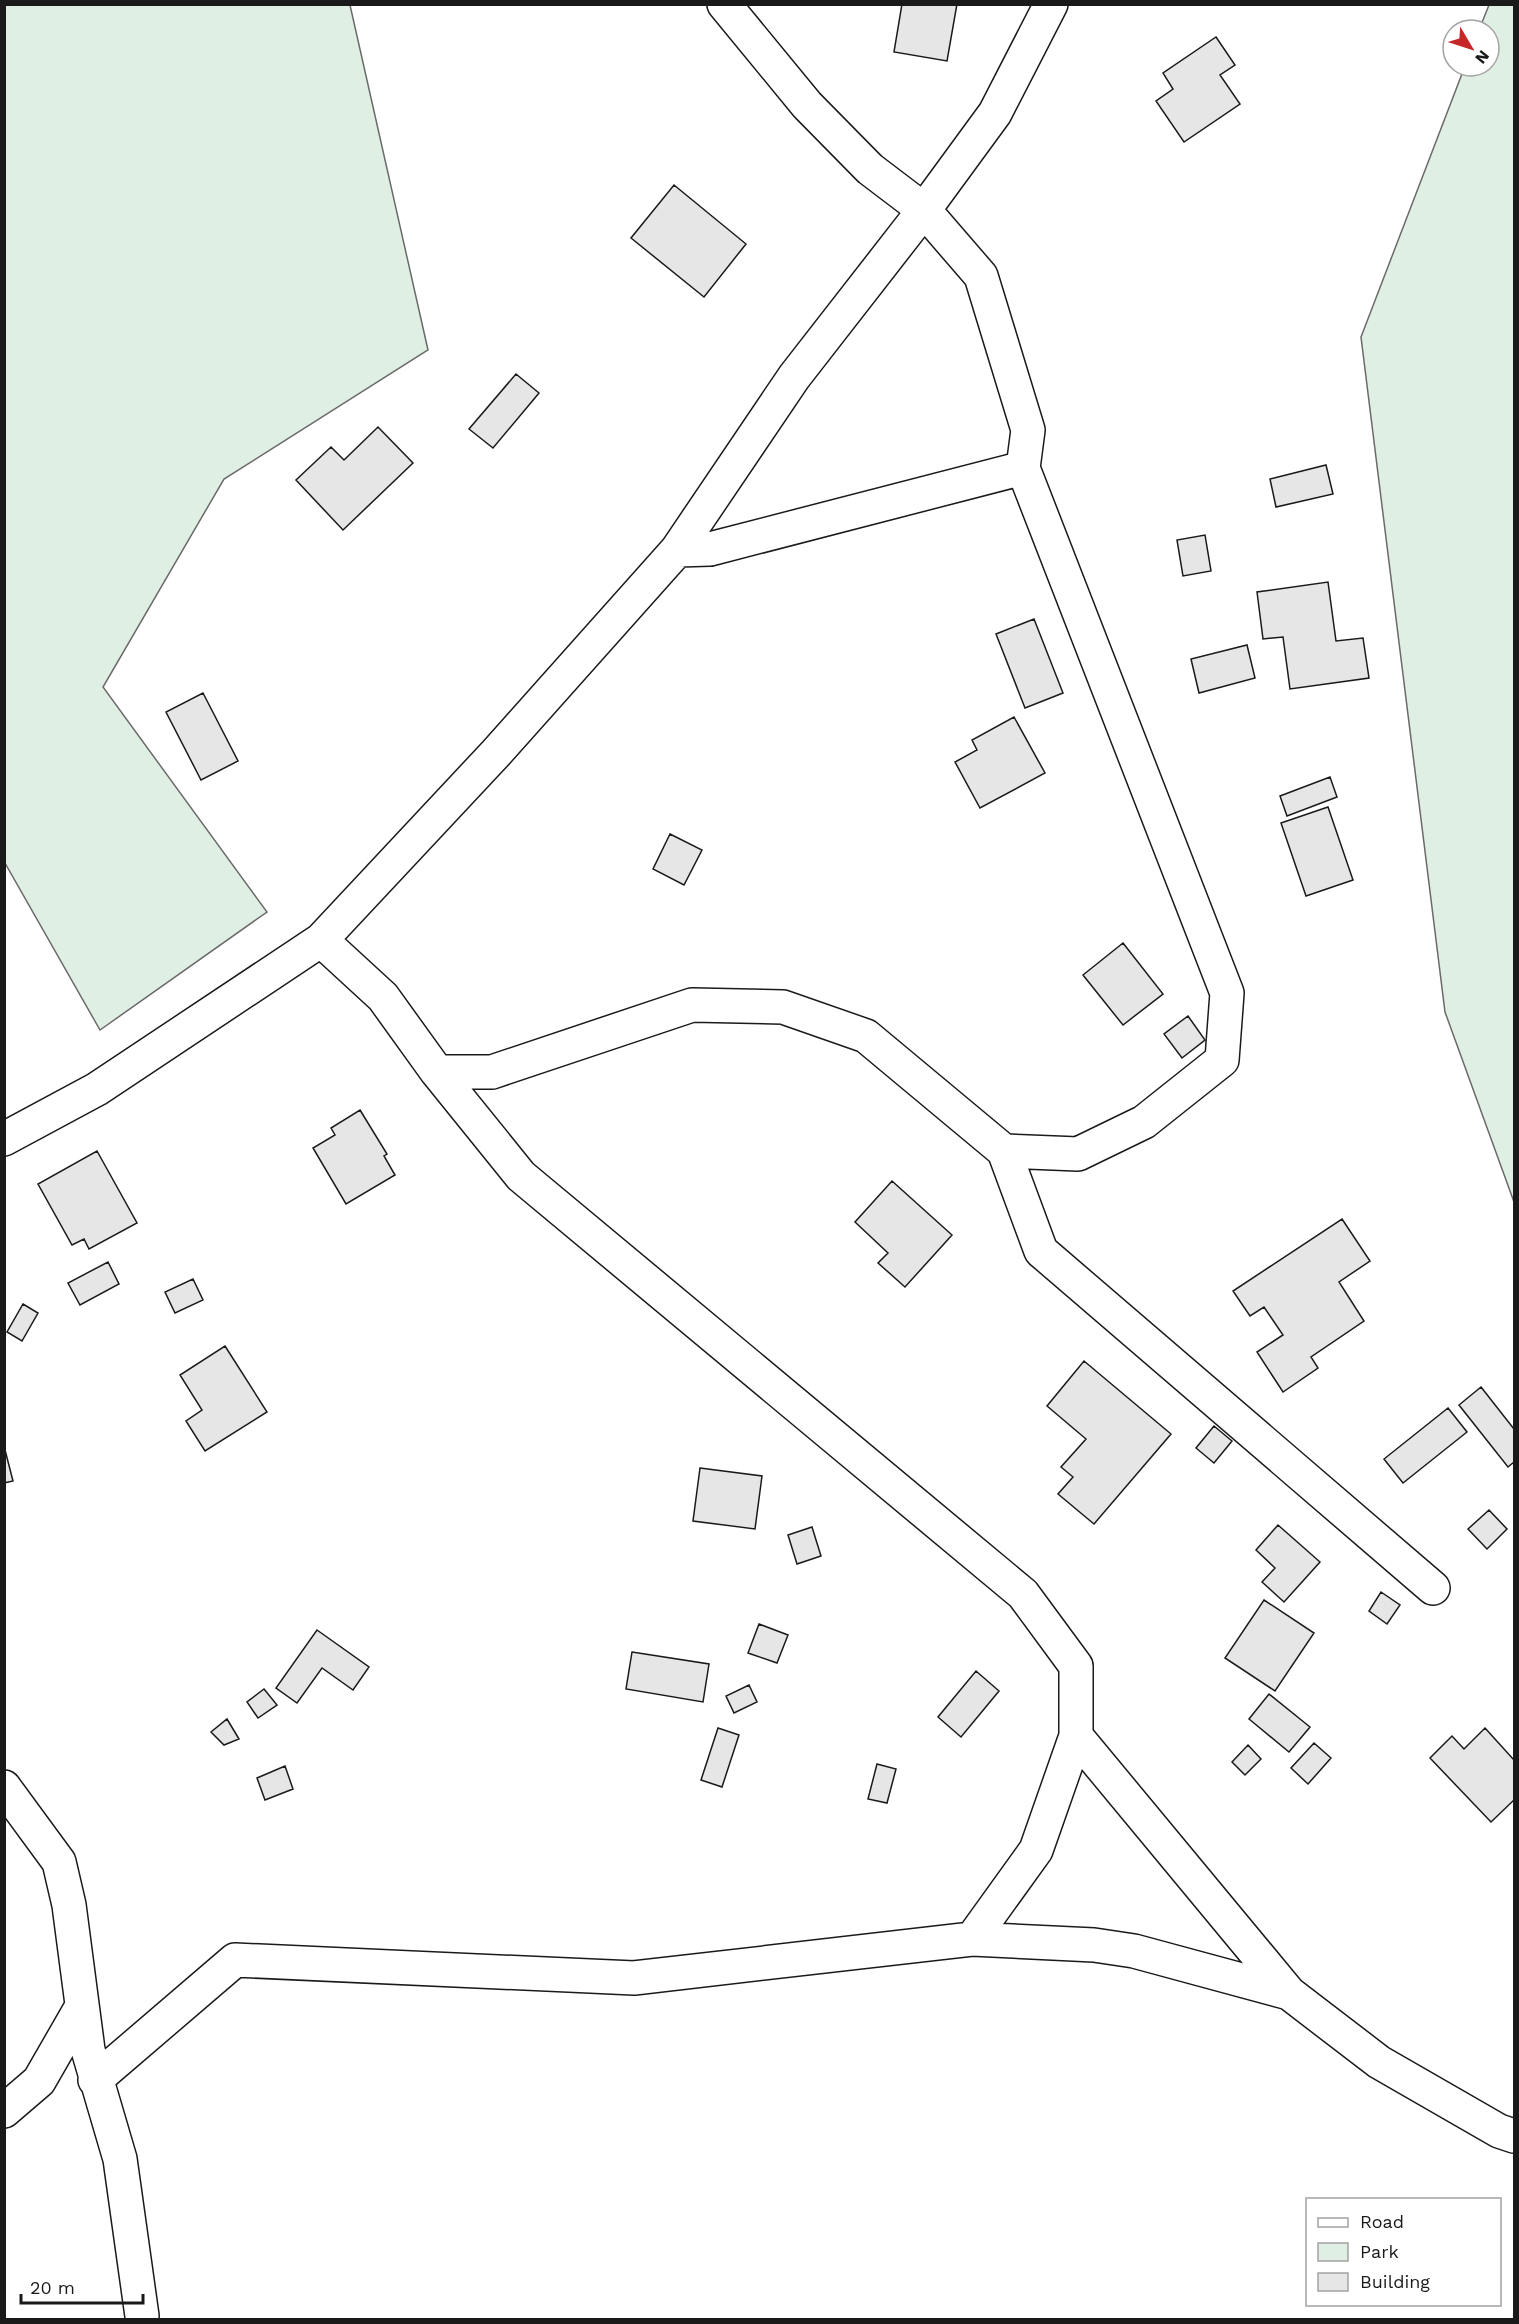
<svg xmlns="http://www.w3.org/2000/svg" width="1519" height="2324" font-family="'Work Sans',sans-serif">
	<rect width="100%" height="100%" fill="#fff"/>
	<path fill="#e0efe3" stroke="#6a6a6a" stroke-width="1.5" d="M4 5H350L428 350 224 479 103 687 267 912 100 1030 5 863Z
		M1489 5H1514V1202L1445 1012 1361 337 1465 66H1489V30H1479Z"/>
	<path fill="#e6e6e6" stroke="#1a1a1a" stroke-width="1.5" d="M902 4H957L947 61 894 52Z
		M1216 37 1235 65 1220 75 1240 104 1184 142 1156 101 1173 89 1163 73Z
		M674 185 746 244 704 297 631 238Z
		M516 374 539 393 493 448 469 429Z
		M378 427 413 463 343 530 296 480 331 447 344 460Z
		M1326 465 1333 494 1276 507 1270 479Z
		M1205 535 1211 571 1183 576 1177 540Z
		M1328 582 1336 641 1363 638 1369 678 1290 689 1283 637 1263 639 1257 592Z
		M1034 619 1063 693 1025 708 996 634Z
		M1247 645 1255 678 1199 693 1191 659Z
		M203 693 238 761 201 780 166 712Z
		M1014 717 1045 773 980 808 955 762 977 750 972 740Z
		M1330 777 1337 797 1287 816 1280 796Z
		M1328 807 1353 880 1306 896 1281 823Z
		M670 834 702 850 684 885 653 869Z
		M1123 943 1163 994 1123 1025 1083 975Z
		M1188 1016 1205 1040 1182 1058 1164 1034Z
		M360 1110 387 1154 384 1156 395 1175 346 1204 313 1148 335 1135 331 1128Z
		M97 1151 137 1223 89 1249 84 1239 72 1245 38 1184Z
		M892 1181 952 1235 905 1287 878 1263 888 1253 855 1222Z
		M1342 1219 1370 1261 1339 1282 1364 1321 1311 1357 1318 1368 1283 1392 1257 1352 1283 1335 1264 1307 1250 1316 1233 1291Z
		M108 1262 119 1284 80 1305 68 1283Z
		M193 1279 203 1300 175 1313 165 1292Z
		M23 1304 38 1313 22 1341 7 1332Z
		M225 1346 267 1412 205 1451 186 1421 202 1410 180 1375Z
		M1084 1361 1171 1434 1094 1524 1058 1494 1073 1477 1061 1467 1086 1439 1047 1406Z
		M1481 1387 1514 1429V1462L1508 1467 1459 1405Z
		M1448 1408 1467 1432 1403 1483 1384 1459Z
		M1214 1426 1232 1441 1214 1463 1196 1448Z
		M4 1446 13 1481 4 1483Z
		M700 1468 762 1476 755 1529 693 1521Z
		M1489 1510 1507 1529 1487 1549 1468 1529Z
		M1278 1525 1320 1562 1284 1602 1262 1582 1275 1568 1256 1550Z
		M812 1527 821 1556 797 1564 788 1535Z
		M1381 1592 1400 1605 1387 1624 1369 1611Z
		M1264 1600 1314 1633 1275 1691 1225 1658Z
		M759 1624 788 1635 777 1663 748 1653Z
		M317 1630 369 1667 353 1690 322 1668 297 1703 276 1688Z
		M632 1652 709 1664 703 1702 626 1689Z
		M976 1671 999 1691 961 1737 938 1717Z
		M749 1685 757 1702 734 1713 726 1696Z
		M264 1689 277 1705 258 1718 247 1702Z
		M1269 1694 1310 1727 1289 1752 1249 1719Z
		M227 1719 239 1739 224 1745 211 1732Z
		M718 1728 739 1735 722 1787 701 1780Z
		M1485 1728 1514 1760V1800L1491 1822 1430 1758 1452 1736 1464 1749Z
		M1314 1743 1331 1758 1308 1784 1291 1768Z
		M1248 1745 1261 1759 1245 1775 1232 1762Z
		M877 1764 896 1769 887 1803 868 1799Z
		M285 1766 293 1789 265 1800 257 1778Z"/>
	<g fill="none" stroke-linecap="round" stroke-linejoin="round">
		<g stroke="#1a1a1a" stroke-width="36">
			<path id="minor" d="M724 4 807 105 870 169 924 210 981 276 1028 430 1023 468
				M677 550 710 549 1023 468 1227 993 1222 1060 1144 1122 1078 1154 1004 1151
				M321 940 383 997 437 1072 521 1176 1023 1594 1076 1666V1736L1289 1993 1379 2062 1499 2131 1514 2136
				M437 1072H492L692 1005 783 1007 866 1036 1004 1151 1041 1251 1433 1588
				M4 1139 97 1089 321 940 496 753 677 550 794 377 924 210 995 113 1051 4
				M4 1787 59 1862 69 1905 88 2050 120 2159 142 2316
				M972 1939 1094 1945 1134 1951 1289 1993
				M95 2080 235 1960 634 1978 972 1939 1036 1850 1076 1736
				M4 2111 39 2081 81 2008"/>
		</g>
		<use href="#minor" stroke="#fff" stroke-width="33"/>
	</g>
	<rect width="1519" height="2324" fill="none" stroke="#1a1a1a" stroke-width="12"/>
	<rect x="1306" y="2198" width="195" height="108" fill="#ffffff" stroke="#a3a3a3" stroke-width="1.5"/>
	<rect x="1318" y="2218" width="30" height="9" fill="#ffffff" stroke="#a3a3a3" stroke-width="1.5"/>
	<text x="1360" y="2228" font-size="18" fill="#1a1a1a">Road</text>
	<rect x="1318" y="2243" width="30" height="18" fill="#e0efe3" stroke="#a3a3a3" stroke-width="1.5"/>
	<text x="1360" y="2258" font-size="18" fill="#1a1a1a">Park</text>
	<rect x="1318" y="2273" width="30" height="18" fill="#e6e6e6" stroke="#a3a3a3" stroke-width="1.5"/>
	<text x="1360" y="2288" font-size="18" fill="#1a1a1a">Building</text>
	<g transform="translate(1471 48) rotate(129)"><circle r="28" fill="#ffffff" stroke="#a3a3a3" stroke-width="1.5"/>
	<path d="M0-4.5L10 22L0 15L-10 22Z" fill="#c62828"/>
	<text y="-9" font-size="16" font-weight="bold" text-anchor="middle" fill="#1a1a1a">N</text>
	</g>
	<path d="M21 2294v9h122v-9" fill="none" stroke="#1a1a1a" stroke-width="3"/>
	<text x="30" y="2294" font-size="18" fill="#1a1a1a" stroke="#ffffff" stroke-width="4.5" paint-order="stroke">20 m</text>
</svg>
